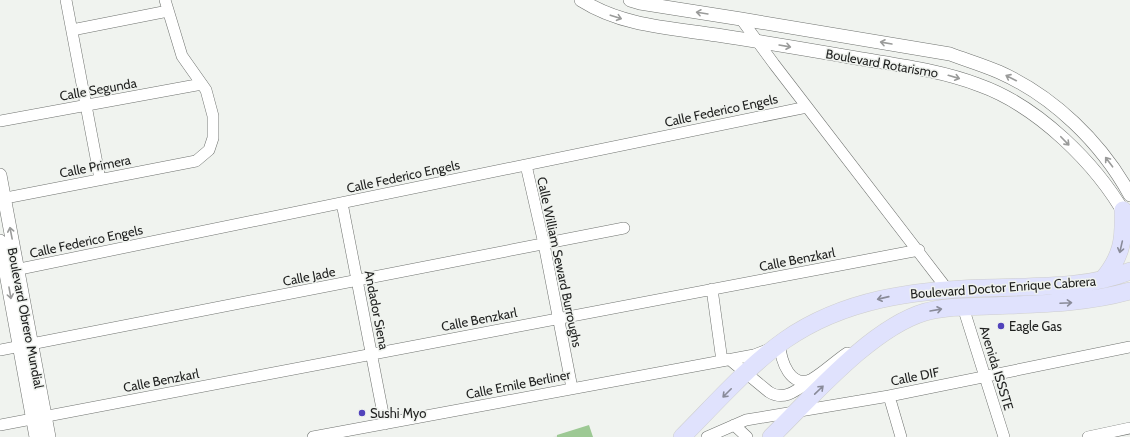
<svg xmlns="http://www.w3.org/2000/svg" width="1130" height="437" font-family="Cabin,sans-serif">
	<defs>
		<filter id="shadow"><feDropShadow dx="-3.5" dy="3.5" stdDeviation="1" flood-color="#0004"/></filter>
	</defs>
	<rect width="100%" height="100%" fill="#f0f3ef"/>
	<path fill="#9dc994" filter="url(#shadow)" d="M589 425 593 437H557V435Z"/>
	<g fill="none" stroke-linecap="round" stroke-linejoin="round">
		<g stroke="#6f726f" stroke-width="12">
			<path id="minor" d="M66 0 100 179
				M741 19 774 64 947 289
				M72 30 168 11
				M0 121 202 84
				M526 165 544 244 572 388
				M0 199 196 161 209 150 213 138V116L206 90 182 56 165 0
				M342 203 385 424
				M10 271 807 107
				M712 289 722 361
				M963 307 1004 437
				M0 350 624 228
				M729 359 769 392C785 402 798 389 811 380
				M889 396 901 437
				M0 425 919 250
				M734 425 747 437
				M313 437 754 355 780 345C780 360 791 390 812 379 824 372 835 361 847 353
				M707 437 746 420 889 396 1130 347
				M1088 437 1130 428"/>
		</g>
		<g stroke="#6f726f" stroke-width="14">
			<path id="tertiary" d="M581 0C622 26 670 28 717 35 763 42 810 50 856 58 897 65 940 70 979 85 1038 106 1097 164 1127 218
				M630 0 640 3 741 19 950 54C966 60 983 65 999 72 1053 96 1101 142 1130 195
				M0 175 49 437
				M0 241 36 437"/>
		</g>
		<g stroke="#cecece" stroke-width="18">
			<path id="primary" d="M1103 279C1122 256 1124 240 1123 210
				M682 437C715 404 747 367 785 340 844 299 914 290 984 288 1030 286 1087 289 1130 271
				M771 437C812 397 871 328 925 312 946 306 968 307 989 306 1036 304 1084 304 1130 291"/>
		</g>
		<use href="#minor" stroke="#fff" stroke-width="11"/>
		<use href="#tertiary" stroke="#fff" stroke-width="13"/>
		<use href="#primary" stroke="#e0e2fd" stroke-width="17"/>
	</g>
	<defs><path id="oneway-shaft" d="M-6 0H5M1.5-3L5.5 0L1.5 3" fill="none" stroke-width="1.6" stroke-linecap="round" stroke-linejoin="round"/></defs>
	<g stroke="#9a9b9a">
		<use href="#oneway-shaft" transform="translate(702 13) rotate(-171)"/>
		<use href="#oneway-shaft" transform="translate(616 17) rotate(18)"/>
		<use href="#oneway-shaft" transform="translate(886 43) rotate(-170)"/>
		<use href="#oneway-shaft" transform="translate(785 46) rotate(10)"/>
		<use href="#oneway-shaft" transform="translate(954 77) rotate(16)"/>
		<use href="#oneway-shaft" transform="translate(1011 78) rotate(-153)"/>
		<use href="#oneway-shaft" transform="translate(1065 141) rotate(46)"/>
		<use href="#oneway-shaft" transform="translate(1109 162) rotate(-127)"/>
		<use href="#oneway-shaft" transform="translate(11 233) rotate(-101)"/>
		<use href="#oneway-shaft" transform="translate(10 293) rotate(80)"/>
	</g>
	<g stroke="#898b99">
		<use href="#oneway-shaft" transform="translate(1121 247) rotate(103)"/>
		<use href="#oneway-shaft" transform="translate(883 298) rotate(167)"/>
		<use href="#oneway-shaft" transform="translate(1066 303) rotate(-3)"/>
		<use href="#oneway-shaft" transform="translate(936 310) rotate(-10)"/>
		<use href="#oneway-shaft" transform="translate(819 390) rotate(-44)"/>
		<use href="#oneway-shaft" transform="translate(727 393) rotate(135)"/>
	</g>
	<g fill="#5143bb" stroke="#f0f3ef" stroke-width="1.5">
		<circle cx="1001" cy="326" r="4"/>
		<circle cx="362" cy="413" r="4"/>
	</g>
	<g text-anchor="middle" stroke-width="3" stroke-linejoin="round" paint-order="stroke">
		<g font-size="13" fill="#1f201f" stroke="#f0f3ef">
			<text transform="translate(882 63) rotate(10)" y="5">Boulevard Rotarismo</text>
			<text transform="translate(98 89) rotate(-10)" y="5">Calle Segunda</text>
			<text transform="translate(721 110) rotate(-12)" y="5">Calle Federico Engels</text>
			<text transform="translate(95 166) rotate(-11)" y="5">Calle Primera</text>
			<text transform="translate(403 176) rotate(-12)" y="5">Calle Federico Engels</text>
			<text transform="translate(86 241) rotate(-12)" y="5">Calle Federico Engels</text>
			<text transform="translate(797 259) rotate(-11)" y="5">Calle Benzkarl</text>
			<text transform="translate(560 262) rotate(78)" y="5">Calle William Seward Burroughs</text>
			<text transform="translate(309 276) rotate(-11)" y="5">Calle Jade</text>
			<text transform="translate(1003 287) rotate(-4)" y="5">Boulevard Doctor Enrique Cabrera</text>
			<text transform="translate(377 310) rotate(79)" y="5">Andador Siena</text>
			<text transform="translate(26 318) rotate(79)" y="5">Boulevard Obrero Mundial</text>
			<text transform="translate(479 319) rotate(-11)" y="5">Calle Benzkarl</text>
			<text transform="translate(997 368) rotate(73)" y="5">Avenida ISSSTE</text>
			<text transform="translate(915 376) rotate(-11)" y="5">Calle DIF</text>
			<text transform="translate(161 380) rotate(-11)" y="5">Calle Benzkarl</text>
			<text transform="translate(518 384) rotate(-11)" y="5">Calle Emile Berliner</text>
		</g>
		<g font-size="13" fill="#1f201f" stroke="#f0f3ef" text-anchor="start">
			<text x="1009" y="331">Eagle Gas</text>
			<text x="370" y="418">Sushi Myo</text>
		</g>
	</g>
</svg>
